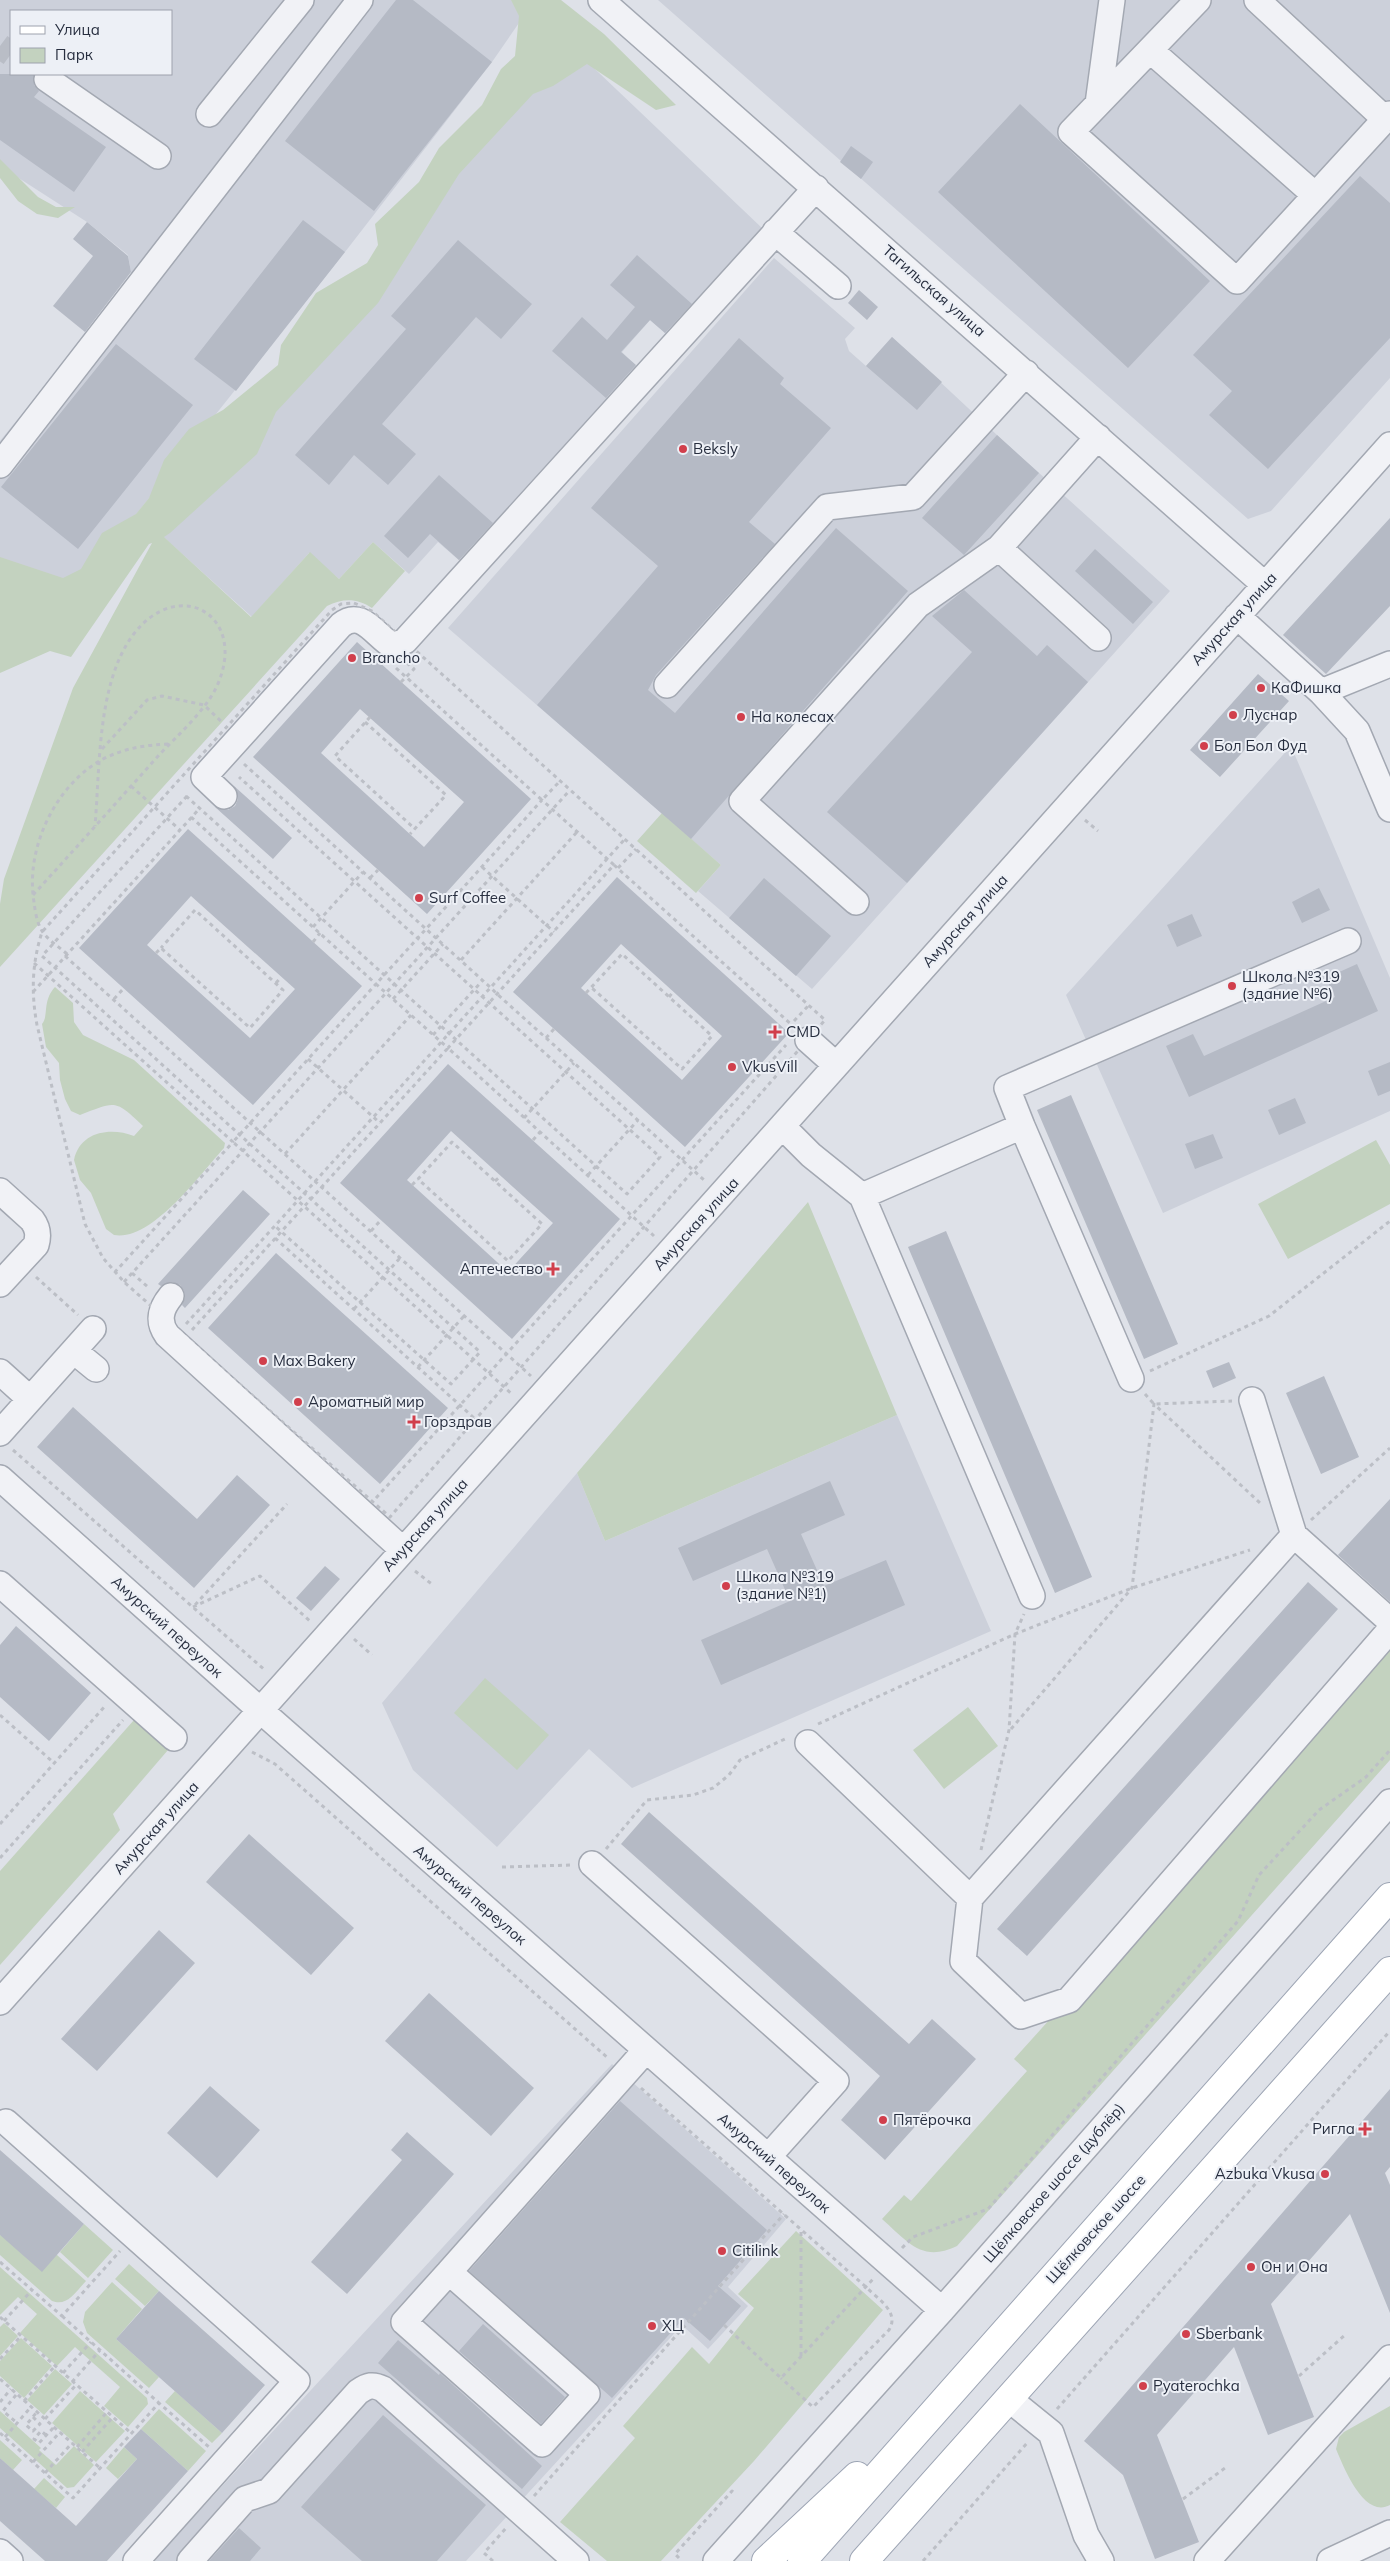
<svg xmlns="http://www.w3.org/2000/svg" width="1390" height="2561" font-family="Mulish,sans-serif">
	<rect width="100%" height="100%" fill="#dee1e8"/>
	<path fill="#ccd0da" fill-rule="evenodd" d="M0 0H523L530 7 492 62 345 252 52 620 0 649V441L132 278 128 255 87 222 0 166ZM11 11H171V74H11Z
		M658 0H1390V378L1271 511 1248 519Z
		M555 31 762 228 666 334 650 320 622 352 637 367 461 562 438 542 409 574 373 542 339 579 309 553 252 617 158 532Z
		M774 258 855 328 845 339 849 351 866 366 892 337 997 435 1170 591 812 989 698 891 721 865 448 628Z
		M1291 746 1390 978V1111L1163 1213 1066 995Z
		M897 1415 991 1631 632 1788 589 1749 497 1847 413 1770 382 1703 577 1473 605 1541Z
		M612 2064 786 2219 728 2287 748 2306 708 2349 682 2325 466 2561H153Z"/>
	<path fill="#c3d2bf" d="M511 0H561L604 34 676 105 656 110 587 64 553 86 533 94 459 174 378 303 276 412 257 454 170 533 164 537 251 617 310 552 339 579 373 542 405 571 372 608C357 598 343 598 327 606L0 967V904L4 879 73 688 152 543 149 544 71 657 50 651 0 673V557L63 578 81 569 102 533 136 514 149 498 164 460 189 429 223 410 278 365 281 345 316 293 367 263 378 245 375 224 419 182 439 148 482 105 501 69 515 56 519 16Z
		M0 159 38 197 56 207H75L58 218 37 214 18 201 0 178Z
		M662 813 721 865 696 893 637 841Z
		M55 987 73 1003 74 1022 83 1035 134 1060 225 1143 224 1148C201 1173 152 1242 114 1235L106 1229 91 1193 80 1180 74 1160C80 1131 111 1127 134 1136L143 1126C115 1099 116 1101 80 1115L71 1111 65 1099 60 1080 59 1063 46 1047 42 1024C49 1016 42 1001 55 987Z
		M1376 1140 1390 1165V1204L1288 1259 1258 1204Z
		M808 1202 897 1415 605 1541 577 1473Z
		M1390 1642V1760L957 2246C922 2263 908 2242 882 2219L904 2195 911 2201 1027 2071 1014 2059Z
		M485 1678 549 1735 517 1770 454 1713Z
		M968 1707 998 1746 944 1789 913 1750Z
		M134 1720 168 1750 113 1814 120 1830 0 1965V1871Z
		M84 2224 113 2250 88 2278 60 2252Z
		M796 2231 883 2310 754 2461 661 2561H607L560 2522 635 2438 623 2426 692 2347 709 2364 754 2308 738 2294Z
		M0 2235 57 2255 86 2281C76 2291 68 2307 52 2301L0 2255Z
		M129 2264 159 2291 145 2306 115 2279Z
		M0 2267 147 2398 148 2404 128 2427 104 2406 120 2387 75 2347 57 2366 20 2333 37 2314 18 2297 0 2315Z
		M112 2282 142 2309 116 2339 159 2377 149 2388 87 2333 83 2322 85 2312Z
		M4 2323 18 2336 0 2356V2327Z
		M21 2338 52 2366 24 2398 0 2376V2361Z
		M55 2369 72 2384 44 2415 27 2400Z
		M80 2391 125 2431 96 2462 52 2423Z
		M175 2391 222 2433 212 2443 165 2402Z
		M1390 2406V2505C1364 2519 1344 2468 1336 2449L1339 2437 1344 2432Z
		M159 2409 206 2451 188 2471 141 2429Z
		M0 2411 41 2448 39 2450 56 2465 74 2446 94 2465 74 2487 67 2488 0 2428Z
		M0 2440 22 2460 13 2470 0 2458Z
		M124 2447 137 2459 118 2479 106 2468Z
		M44 2478 65 2497 56 2508 34 2489Z"/>
	<path fill="#b5bac5" fill-rule="evenodd" d="M396 0H413L492 62 374 211 285 141Z
		M0 74H34V85L39 91 34 97 106 147 74 192 0 140Z
		M1020 104 1210 281 1128 368 938 192Z
		M851 146 873 162 861 179 840 162Z
		M1360 176 1390 203V338L1268 469 1209 415 1232 391 1193 355Z
		M303 220 345 252 236 391 194 359Z
		M87 222 128 256 131 272 85 332 53 306 93 256 73 239Z
		M458 240 532 304 501 339 476 317 382 424 416 454 388 485 354 455 329 485 295 455 406 329 391 316Z
		M637 255 692 304 665 333 650 320 621 352 636 365 606 398 552 351 582 317 607 340 635 307 610 285Z
		M859 290 878 307 867 320 848 303Z
		M892 337 942 382 917 410 866 366Z
		M739 338 784 378 780 384 831 428 749 522 775 544 656 675 648 690 675 713 836 528 908 591 691 839 537 705 658 566 591 508Z
		M116 344 193 405 78 549 1 487Z
		M997 435 1039 473 964 555 922 518Z
		M439 475 493 523 459 560 430 534 408 558 384 536Z
		M1390 518V606L1326 674 1283 635Z
		M1095 549 1153 602 1133 624 1075 571Z
		M964 590 1037 656 1047 645 1088 682 907 883 827 812 972 652 932 616Z
		M357 642 531 799 427 914 253 757ZM360 709 464 802 424 847 321 753Z
		M1258 674 1289 701 1220 777 1190 750Z
		M234 786 292 838 273 859 215 807 228 810 235 806 238 799Z
		M188 829 362 986 253 1105 79 948ZM191 896 295 989 250 1038 147 945Z
		M617 877 789 1033 685 1147 513 992ZM621 944 722 1036 682 1080 581 988Z
		M764 878 831 936 796 976 729 918Z
		M1319 888 1330 910 1302 923 1292 902Z
		M1192 914 1202 936 1177 947 1167 925Z
		M1357 964 1378 1011 1189 1097 1166 1046 1193 1034 1204 1056 1335 997 1326 978Z
		M1390 1062V1091L1378 1096 1368 1071Z
		M448 1064 620 1219 512 1339 340 1183ZM451 1131 553 1223 508 1272 407 1180Z
		M1071 1095 1178 1344 1144 1359 1037 1110Z
		M1295 1098 1306 1123 1279 1135 1268 1110Z
		M1213 1134 1223 1158 1195 1169 1185 1144Z
		M243 1190 270 1214 185 1308 182 1305 185 1298 184 1291 180 1285 172 1282 161 1286 158 1284Z
		M946 1231 1092 1577 1055 1593 908 1247Z
		M276 1253 448 1408 380 1484 208 1328Z
		M1229 1362 1236 1378 1213 1388 1206 1371Z
		M1324 1376 1359 1457 1321 1474 1286 1393Z
		M73 1407 197 1519 237 1475 270 1505 194 1588 37 1447Z
		M830 1481 845 1515 801 1534 824 1586 886 1560 905 1605 721 1685 701 1640 790 1601 767 1549 693 1581 678 1548Z
		M1390 1499V1602L1338 1555Z
		M325 1566 340 1579 311 1611 296 1598Z
		M1308 1582 1338 1609 1027 1956 997 1929Z
		M16 1626 91 1693 49 1741 0 1697V1645Z
		M649 1812 909 2044 932 2019 976 2059 885 2160 841 2120 880 2076 621 1844Z
		M249 1834 354 1928 311 1975 206 1882Z
		M159 1930 195 1963 97 2071 61 2039Z
		M429 1993 534 2088 491 2136 385 2041Z
		M210 2086 260 2130 217 2178 167 2133Z
		M1390 2089V2167L1385 2173 1390 2185V2313L1350 2214 1271 2304 1314 2417 1268 2435 1234 2347 1157 2435 1199 2542 1155 2559 1123 2475 1084 2441Z
		M620 2101 767 2230 718 2286 741 2306 710 2341 684 2318 612 2398 469 2271Z
		M407 2132 454 2174 347 2294 311 2262 402 2160 391 2150Z
		M0 2150 84 2224 42 2272 0 2235Z
		M159 2291 265 2385 222 2433 116 2339Z
		M483 2324 565 2397 541 2424 459 2351Z
		M398 2340 439 2375 440 2373 542 2466 522 2489 378 2363Z
		M383 2415 486 2505 437 2561H362L301 2507Z
		M141 2429 188 2471 107 2561H45L0 2521V2458L76 2526 137 2459 124 2447Z
		M239 2528 261 2548 250 2561H209Z"/>
	<g fill="none" stroke-linecap="round" stroke-linejoin="round">
		<path stroke="#b9bdc6" stroke-width="25" stroke-dasharray="25 12" stroke-linecap="butt" d="M0 46 11 54"/>
		<g stroke="#a3a8b2" stroke-width="28">
			<path id="minor" d="M601 0 1265 585
				M1198 0 1071 132 1237 281 1390 114
				M1257 0 1385 119
				M1150 50 1315 195
				M47 79 158 156
				M1098 104 1112 0
				M209 114 301 0
				M775 232 838 286
				M0 465 360 0
				M999 548 1098 638
				M1237 616 1321 692 1357 731 1390 809
				M667 685 827 507 913 497 1026 373
				M1321 692 1390 664
				M224 796 204 777 341 625C362 608 376 637 393 646L405 641 816 188
				M856 902 742 801 918 605 999 548 1098 437
				M808 1040 836 1065
				M1022 1126 1007 1088 1348 941
				M783 1127 811 1155 862 1196 1032 1596
				M0 1191 32 1220C38 1228 39 1235 36 1245L0 1284
				M862 1196 1022 1126 1131 1379
				M171 1296C161 1308 157 1321 167 1335L403 1550
				M74 1351 96 1369
				M0 1372 30 1399
				M1252 1400 1294 1535 1390 1621
				M0 1433 93 1329
				M0 1478 260 1710 942 2310
				M1294 1535 970 1898 963 1961 1021 2016 1069 2000 1390 1630
				M0 1584 174 1738
				M808 1743 970 1898
				M592 1864 836 2081 768 2157
				M0 2002 1390 445
				M6 2122 297 2381 136 2561
				M449 2272 404 2322 542 2444 587 2394 449 2272 646 2050
				M1009 2399 1051 2433 1086 2535 1101 2561
				M0 2552 10 2561
				M190 2561 245 2499 269 2491 358 2392C368 2385 373 2384 383 2389L576 2561
				M716 2561 942 2310 1390 1802
				M1207 2561 1390 2358
				M1330 2561 1390 2533"/>
		</g>
		<g stroke="#9da5b4" stroke-width="30">
			<path id="major" d="M766 2561 857 2476
				M802 2561 1390 1897
				M864 2561 1390 1971"/>
		</g>
		<path stroke="#bcbfc6" stroke-width="3" stroke-dasharray="4 4" stroke-linecap="butt" d="M354 603 372 611 825 1020 390 1517 124 1282 103 1258 85 1224 37 1025C31 993 32 963 42 932L332 610 341 604Z
			M396 668 542 800 560 781
			M401 682 414 669 407 663
			M370 717 335 756 415 829
			M365 722 446 795 410 834
			M102 749 147 700 162 696 204 705 223 723
			M244 764 426 929 542 800 614 865 497 994 448 1048 376 984 426 929 491 988 497 994C566 1056 636 1118 704 1180
			M131 786 180 830
			M186 796 627 1194 660 1157 239 777
			M187 796 42 956 480 1352 451 1384 275 1226
			M191 817 376 984 233 1142 513 1395
			M1085 820 1098 831
			M614 865 792 1025
			M482 867 554 932
			M618 868 636 849
			M370 878 378 870
			M33 895C75 849 117 802 159 755 177 736 206 710 217 686 249 615 178 575 133 635 97 683 100 768 95 826
			M313 927 363 872
			M313 942 320 933
			M156 953 161 948 250 1028 283 990 195 910 161 948
			M67 954C59 947 47 939 42 931 37 923 35 911 34 902 25 849 55 785 103 759 125 748 145 745 169 744
			M65 956 531 1376
			M461 960 577 832
			M34 963 233 1142 115 1272
			M276 983 281 977
			M33 992 200 808
			M586 993 622 954 712 1036 682 1069 592 988
			M669 997 673 992
			M114 999 124 988
			M393 999 443 944
			M794 1021 809 1005
			M433 1035 483 980
			M546 1038 554 1029
			M308 1059 380 1123
			M524 1118 574 1063
			M533 1140 540 1132
			M285 1154 411 1015
			M588 1175 638 1120
			M495 1181 501 1176
			M412 1185 418 1179 452 1142 542 1224 508 1261 418 1179
			M371 1231 381 1220
			M275 1238 484 1427
			M132 1273 149 1288
			M36 1277 78 1315
			M124 1282 570 790
			M354 1309 400 1258
			M186 1324 625 839
			M192 1330 448 1048 654 1236
			M418 1367 464 1316
			M1150 1371 1269 1316 1390 1221
			M1145 1394 1154 1404 1232 1401
			M13 1450 266 1671
			M376 1498 786 1045
			M1311 1520 1390 1448
			M415 1571 433 1585
			M195 1605 287 1504
			M193 1607 260 1576 311 1622
			M354 1639 372 1655
			M0 1715 54 1763
			M818 1724 1015 1634 1132 1588 1250 1550
			M1011 1729 1132 1588 1154 1404 1260 1503
			M252 1752 275 1764 609 2059
			M0 1824 106 1705
			M606 1849 647 1800 693 1795 713 1788 729 1775 740 1760 787 1738
			M981 1850 1009 1730 1015 1634 1024 1614
			M0 1858 123 1720
			M502 1867 571 1865
			M641 2088 866 2287C878 2299 900 2312 889 2330L813 2407 781 2378
			M902 2248 913 2237 988 2209 1238 1921 1259 1875 1319 1810 1366 1777 1390 1750
			M0 2262 62 2316 120 2251
			M62 2316 159 2403
			M0 2317 131 2433
			M4 2321 32 2290
			M724 2325 781 2378 874 2278
			M801 2356V2230
			M0 2359 21 2336
			M63 2373 91 2342
			M1299 2376 1346 2334
			M0 2379 100 2468
			M72 2382 100 2350
			M16 2395 3 2411 17 2423
			M24 2401 55 2366
			M0 2402 11 2389
			M1057 2409 1390 2031
			M33 2417 40 2424 33 2431 26 2425 37 2412
			M45 2419 76 2385
			M0 2433 73 2498 159 2403 210 2448
			M46 2435 41 2431 34 2439 39 2443 54 2427
			M5 2437 31 2407
			M77 2447 107 2412
			M82 2452 113 2417
			M33 2462 60 2432
			M45 2473 72 2443
			M534 2496 784 2214
			M1183 2499 1225 2468
			M679 2558 675 2554 732 2491 736 2494
			M493 2561 484 2553 507 2527
			M923 2561 1028 2442"/>
		<use href="#minor" stroke="#f1f2f6" stroke-width="25"/>
		<use href="#major" stroke="#fff" stroke-width="28"/>
	</g>
	<g fill="#d13f4c" stroke="#edf0f6" stroke-width="2">
		<circle cx="683" cy="449" r="5"/>
		<circle cx="352" cy="658" r="5"/>
		<circle cx="1261" cy="688" r="5"/>
		<circle cx="1233" cy="715" r="5"/>
		<circle cx="741" cy="717" r="5"/>
		<circle cx="1204" cy="746" r="5"/>
		<circle cx="419" cy="898" r="5"/>
		<circle cx="1232" cy="986" r="5"/>
		<path d="M772.5 1024.5h5v5h5v5h-5v5h-5v-5h-5v-5h5z"/>
		<circle cx="732" cy="1067" r="5"/>
		<path d="M550.5 1261.5h5v5h5v5h-5v5h-5v-5h-5v-5h5z"/>
		<circle cx="263" cy="1361" r="5"/>
		<circle cx="298" cy="1402" r="5"/>
		<path d="M411.5 1414.5h5v5h5v5h-5v5h-5v-5h-5v-5h5z"/>
		<circle cx="726" cy="1586" r="5"/>
		<circle cx="883" cy="2120" r="5"/>
		<path d="M1362.5 2121.5h5v5h5v5h-5v5h-5v-5h-5v-5h5z"/>
		<circle cx="1325" cy="2174" r="5"/>
		<circle cx="722" cy="2251" r="5"/>
		<circle cx="1251" cy="2267" r="5"/>
		<circle cx="652" cy="2326" r="5"/>
		<circle cx="1186" cy="2334" r="5"/>
		<circle cx="1143" cy="2386" r="5"/>
	</g>
	<g text-anchor="middle" stroke-width="4" stroke-linejoin="round" paint-order="stroke">
		<g font-size="15" fill="#272e3f" stroke="#edf0f6">
			<text transform="translate(934 291) rotate(41)" y="5">Тагильская улица</text>
			<text transform="translate(1234 619) rotate(-48)" y="5">Амурская улица</text>
			<text transform="translate(965 921) rotate(-48)" y="5">Амурская улица</text>
			<text transform="translate(696 1224) rotate(-48)" y="5">Амурская улица</text>
			<text transform="translate(425 1525) rotate(-48)" y="5">Амурская улица</text>
			<text transform="translate(167 1627) rotate(42)" y="5">Амурский переулок</text>
			<text transform="translate(156 1828) rotate(-48)" y="5">Амурская улица</text>
			<text transform="translate(470 1895) rotate(41)" y="5">Амурский переулок</text>
			<text transform="translate(774 2163) rotate(41)" y="5">Амурский переулок</text>
			<text transform="translate(1054 2183) rotate(-49)" y="5">Щёлковское шоссе (дублёр)</text>
			<text transform="translate(1096 2229) rotate(-48)" y="5">Щёлковское шоссе</text>
		</g>
		<g font-size="15" fill="#272e3f" stroke="#edf0f6" text-anchor="start">
			<text x="693" y="454">Beksly</text>
			<text x="362" y="663">Brancho</text>
			<text x="1271" y="693">КаФишка</text>
			<text x="1243" y="720">Луснар</text>
			<text x="751" y="722">На колесах</text>
			<text x="1214" y="751">Бол Бол Фуд</text>
			<text x="429" y="903">Surf Coffee</text>
			<text x="1242" y="982">Школа №319<tspan x="1242" dy="17">(здание №6)</tspan></text>
			<text x="786" y="1037">CMD</text>
			<text x="742" y="1072">VkusVill</text>
			<text x="543" y="1274" text-anchor="end">Аптечество</text>
			<text x="273" y="1366">Max Bakery</text>
			<text x="308" y="1407">Ароматный мир</text>
			<text x="424" y="1427">Горздрав</text>
			<text x="736" y="1582">Школа №319<tspan x="736" dy="17">(здание №1)</tspan></text>
			<text x="893" y="2125">Пятёрочка</text>
			<text x="1355" y="2134" text-anchor="end">Ригла</text>
			<text x="1315" y="2179" text-anchor="end">Azbuka Vkusa</text>
			<text x="732" y="2256">Citilink</text>
			<text x="1261" y="2272">Он и Она</text>
			<text x="662" y="2331">ХЦ</text>
			<text x="1196" y="2339">Sberbank</text>
			<text x="1153" y="2391">Pyaterochka</text>
		</g>
	</g>
	<rect x="10" y="10" width="162" height="65" fill="#edf0f6" stroke="#9ea2ad"/>
	<rect x="20" y="26" width="25" height="8" fill="#ffffff" stroke="#9ea2ad"/>
	<text x="55" y="35" font-size="15" fill="#272e3f">Улица</text>
	<rect x="20" y="48" width="25" height="15" fill="#c3d2bf" stroke="#9ea2ad"/>
	<text x="55" y="60" font-size="15" fill="#272e3f">Парк</text>
</svg>
